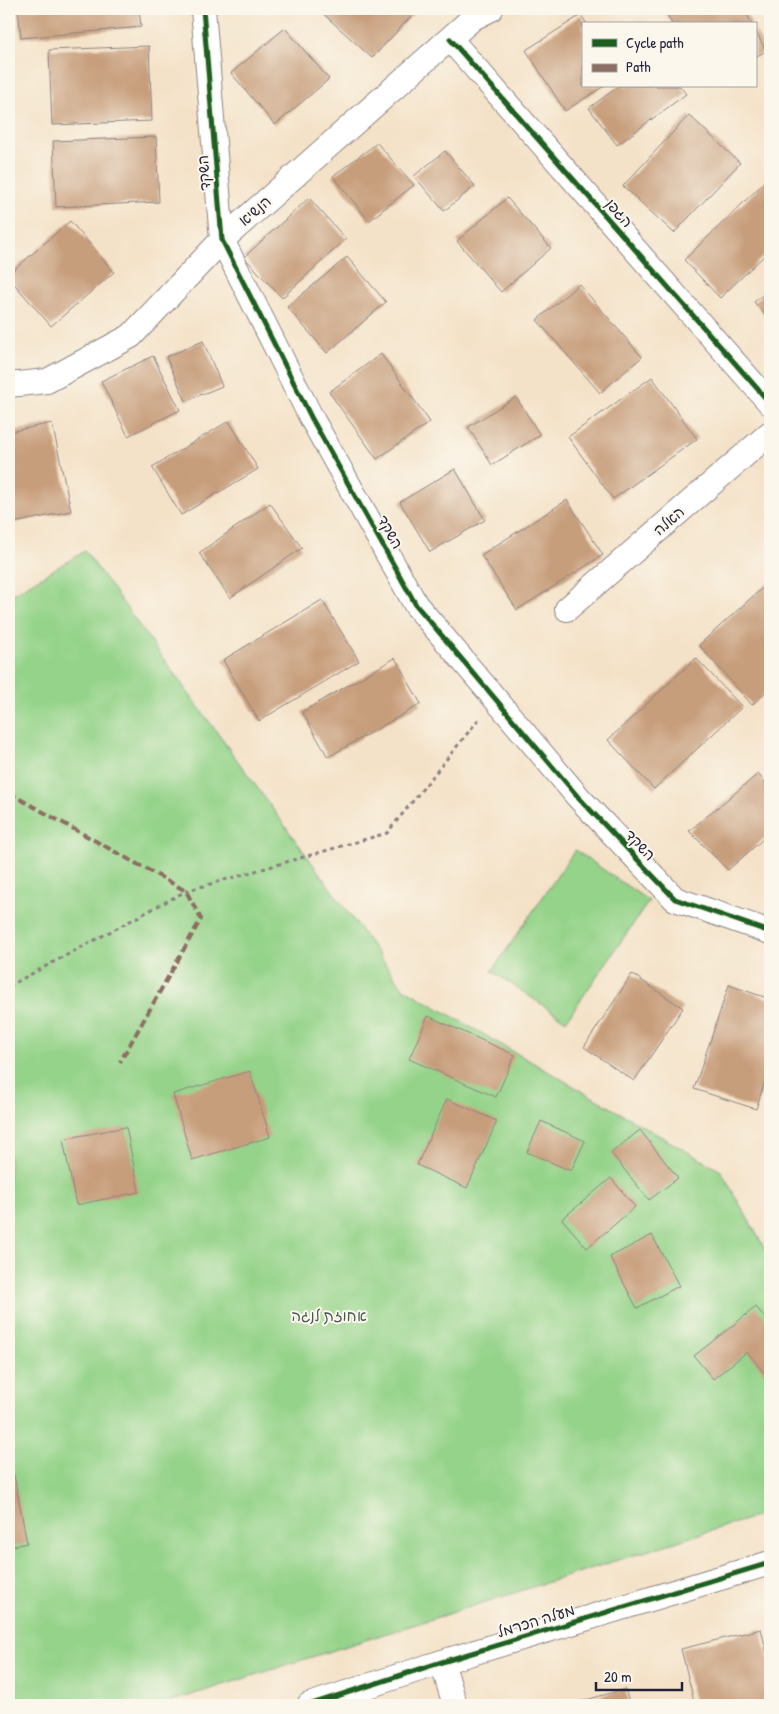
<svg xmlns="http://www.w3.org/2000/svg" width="779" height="1714" font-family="'Patrick Hand','Playpen Sans Hebrew',sans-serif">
	<rect width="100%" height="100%" fill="#fbf7ec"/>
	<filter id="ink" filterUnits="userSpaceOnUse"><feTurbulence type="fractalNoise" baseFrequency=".02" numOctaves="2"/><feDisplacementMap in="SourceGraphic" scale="10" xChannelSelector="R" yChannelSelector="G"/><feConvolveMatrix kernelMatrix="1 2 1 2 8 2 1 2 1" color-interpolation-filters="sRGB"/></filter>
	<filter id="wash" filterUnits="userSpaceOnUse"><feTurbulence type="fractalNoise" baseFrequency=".0096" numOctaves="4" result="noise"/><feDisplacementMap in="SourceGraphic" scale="20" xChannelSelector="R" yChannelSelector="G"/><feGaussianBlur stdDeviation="1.12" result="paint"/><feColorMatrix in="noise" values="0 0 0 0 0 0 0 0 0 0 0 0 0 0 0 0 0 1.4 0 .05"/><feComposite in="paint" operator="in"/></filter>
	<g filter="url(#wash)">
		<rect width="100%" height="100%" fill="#f4e2c8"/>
		<path fill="#94d389" stroke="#5b7a62" d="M85 551 403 988 721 1171 770 1258V1512L160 1705H9V596Z
			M575 850 649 901 566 1021 492 971Z"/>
		<g id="blocks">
			<path fill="#c79e7c" d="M18 9H139L141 27 21 38Z
				M318 9H418L372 58Z
				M664 9H744L752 24H672Z
				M581 15 587 24H583V86H604L565 111 526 50Z
				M285 28 329 79 275 125 231 73Z
				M755 30 766 51 755 57Z
				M149 46 152 121 52 125 49 50Z
				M619 86H680L686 94 617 145 589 108Z
				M689 115 740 163 674 233 623 186Z
				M156 137 159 202 56 207 53 141Z
				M377 143 414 185 369 221 333 176Z
				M445 151 475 186 444 211 414 176Z
				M770 177V250L720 298 684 260Z
				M309 198 346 239 282 298 244 257Z
				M507 198 551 248 501 292 457 241Z
				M70 221 114 272 51 326 9 278V274Z
				M347 257 386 302 327 353 287 307Z
				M579 284 642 357 600 393 537 320Z
				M770 289V321L754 302Z
				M203 341 222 386 186 401 166 357Z
				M381 354 430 422 377 459 329 392Z
				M153 356 180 410 128 436 101 381Z
				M652 377 697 439 613 499 568 437Z
				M516 397 540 435 492 465 468 427Z
				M229 421 258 469 181 515 152 467Z
				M52 423 71 511 9 524V432Z
				M455 469 485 520 430 552 400 502Z
				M567 500 603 555 517 610 481 555Z
				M270 503 302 548 230 598 199 553Z
				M770 581V688L752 705 699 645Z
				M322 600 359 661 259 721 223 660Z
				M395 658 421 704 328 757 302 712Z
				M696 658 742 707 654 789 608 740Z
				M758 774 770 788V833L728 870 689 831Z
				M632 974 683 1008 634 1081 584 1047Z
				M729 985 770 999V1065L756 1109 694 1089Z
				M428 1016 515 1055 496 1097 409 1059Z
				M250 1071 270 1137 192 1160 173 1094Z
				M447 1099 497 1121 467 1188 417 1165Z
				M541 1121 585 1141 571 1171 527 1152Z
				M126 1127 139 1192 76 1205 63 1139Z
				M640 1130 678 1178 649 1200 611 1153Z
				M611 1178 635 1207 587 1248 562 1219Z
				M652 1235 679 1286 637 1308 610 1257Z
				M756 1307 770 1324V1370L765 1374 747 1352 713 1379 694 1356Z
				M14 1475 27 1543 9 1547V1476Z
				M761 1629 770 1666V1705H695L681 1649Z
				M625 1689 630 1705H568Z"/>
		</g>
	</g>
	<g filter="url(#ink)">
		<use href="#blocks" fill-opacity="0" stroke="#8b8282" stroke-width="1"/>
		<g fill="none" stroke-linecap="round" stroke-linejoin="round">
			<g stroke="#8b8282" stroke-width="26">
				<path id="street" d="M203 9 222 240 312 419 416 605 579 798 675 899 770 932
					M450 39 770 403
					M9 385 47 381 131 336 222 240 473 18 491 9
					M567 609 770 433
					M442 1662 455 1705
					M309 1705 442 1662 770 1563"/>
			</g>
			<path stroke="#8b8282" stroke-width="3" stroke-dasharray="4 4" stroke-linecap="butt" d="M9 986 186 891 387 833 479 719"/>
			<use href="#street" stroke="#fff" stroke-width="24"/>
			<path stroke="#8d6e63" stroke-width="4" stroke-dasharray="8 4" stroke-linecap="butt" d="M9 793 186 891 201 919 120 1062"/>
			<g stroke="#fbf7ec" stroke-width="8">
				<path id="cycleway" d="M203 9 222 240 312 419 416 605 579 798 675 899 770 932
					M450 39 770 403
					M309 1705 442 1662 770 1563"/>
			</g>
			<use href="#cycleway" stroke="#1b5e20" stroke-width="5"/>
		</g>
	</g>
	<g text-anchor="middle" stroke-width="4" stroke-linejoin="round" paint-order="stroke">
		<g font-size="15" fill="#22223b" stroke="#fbf7ec">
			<text transform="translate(204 173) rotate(-94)" y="5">השקד</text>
			<text transform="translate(255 211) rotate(-41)" y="5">הנשיא</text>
			<text transform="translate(619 213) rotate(49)" y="5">הגפן</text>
			<text transform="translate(669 521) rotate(-41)" y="5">האלה</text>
			<text transform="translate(390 532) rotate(61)" y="5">השקד</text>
			<text transform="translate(640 845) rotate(46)" y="5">השקד</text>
			<text transform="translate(536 1621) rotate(-17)" y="5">מעלה הכרמל</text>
		</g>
		<g font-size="15" fill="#445752" stroke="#fbf7ec">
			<text x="329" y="1321">אחוזת לנגה</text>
		</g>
	</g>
	<rect width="779" height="1714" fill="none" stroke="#fbf7ec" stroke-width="30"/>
	<rect x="582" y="22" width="175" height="65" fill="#fbf7ec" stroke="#a4a2a5"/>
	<rect x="592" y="39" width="25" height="8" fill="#1b5e20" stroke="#a4a2a5"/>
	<text x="626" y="48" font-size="15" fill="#22223b">Cycle path</text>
	<rect x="592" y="64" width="25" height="8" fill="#8d6e63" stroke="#a4a2a5"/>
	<text x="626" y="72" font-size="15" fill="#22223b">Path</text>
	<path d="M596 1682v8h86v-8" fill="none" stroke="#22223b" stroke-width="2.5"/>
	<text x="604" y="1682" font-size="15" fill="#22223b" stroke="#fbf7ec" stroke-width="4" paint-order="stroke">20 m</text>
</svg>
